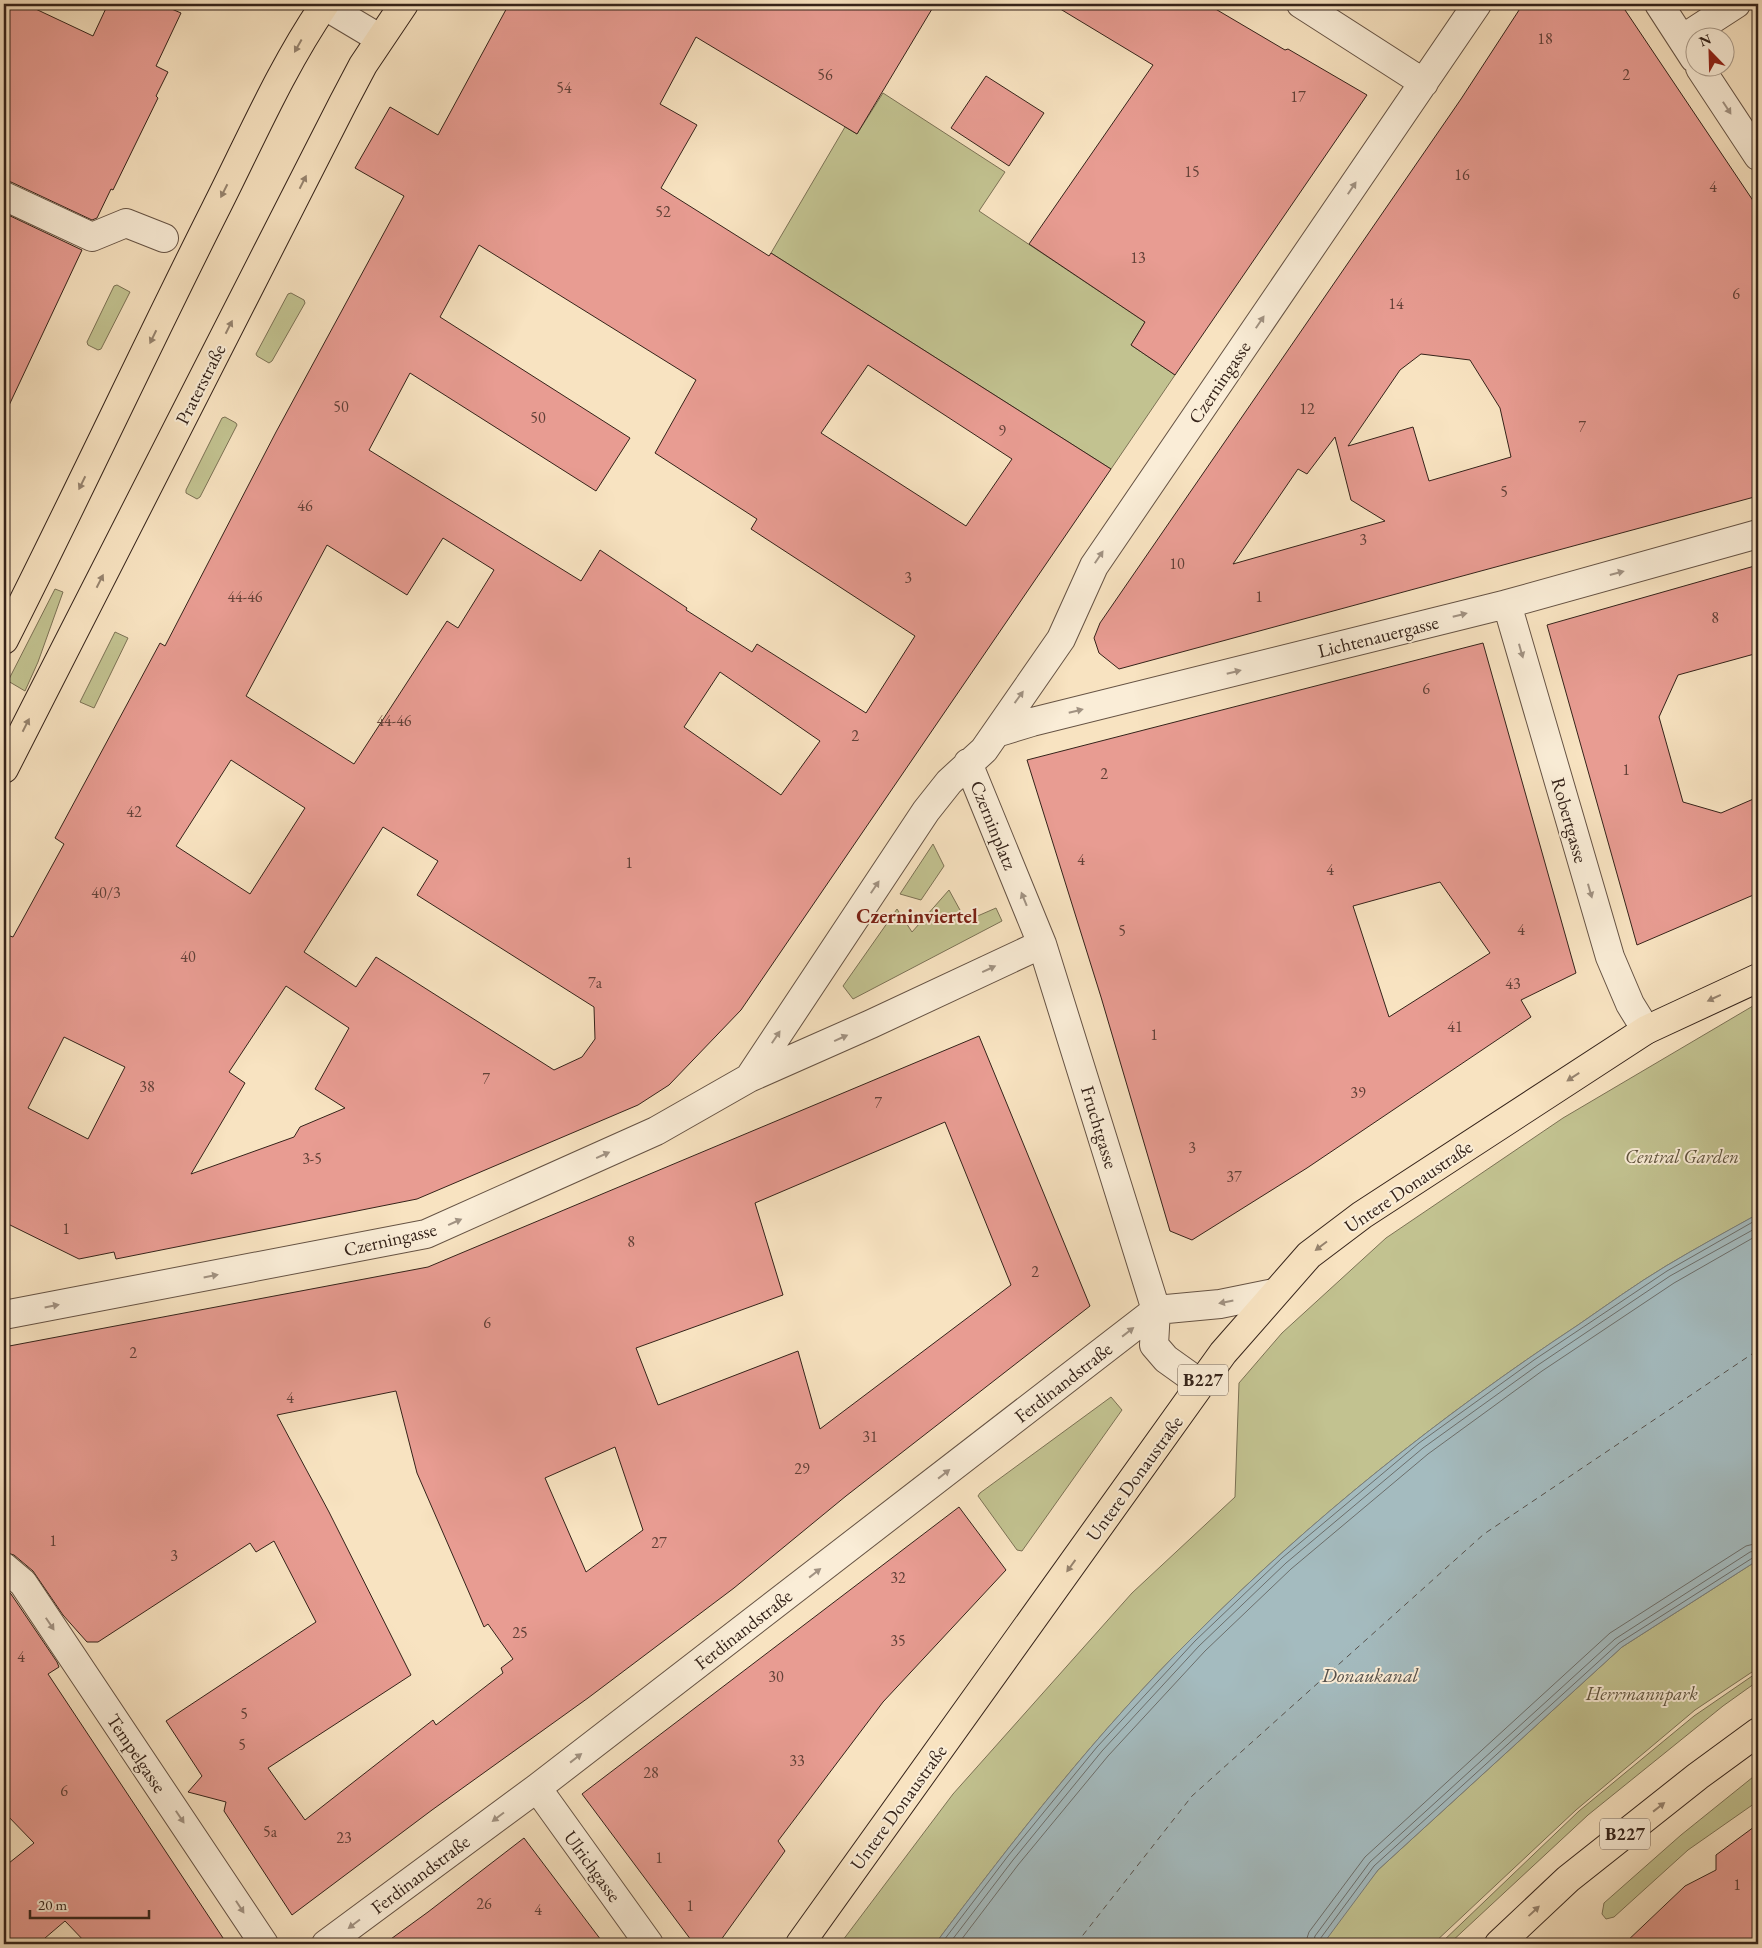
<svg xmlns="http://www.w3.org/2000/svg" width="1762" height="1948" font-family="'EB Garamond',serif">
	<rect width="100%" height="100%" fill="#f8e3c1"/>
	<filter id="stains"><feTurbulence type="fractalNoise" baseFrequency=".004" numOctaves="4"/><feColorMatrix values="0 0 0 0 .2 0 0 0 0 .09 0 0 0 0 .02 0 0 0 .5 -.17"/></filter>
	<radialGradient id="worn" r=".72"><stop offset=".6" stop-color="#630" stop-opacity="0"/><stop offset="1" stop-color="#630" stop-opacity=".3"/></radialGradient>
	<path fill="#c2c290" stroke="#7c7255" d="M883 93 1005 172 979 211 1145 322 1131 345 1175 375 1111 469 771 253 845 127 857 134Z
		M117 285 130 292 101 349 98 350 88 345 87 342 114 286Z
		M291 293 304 300 305 303 272 361 269 363 257 356 256 354 288 294Z
		M225 417 236 423 237 425 200 497 197 499 186 493V490L222 418Z
		M55 589 63 592 38 662 25 691 8 681Z
		M115 632 128 638 94 708 80 702Z
		M933 844 944 866 921 900 900 894Z
		M949 890 966 921 996 908 1002 921 853 999 843 986 897 909 912 932Z
		M1758 1003V1214C1728 1231 1696 1248 1666 1266 1636 1284 1607 1305 1578 1325 1440 1416 1310 1520 1193 1637 1098 1731 1015 1838 935 1944H840L953 1794 1132 1593 1235 1497 1239 1383 1282 1333 1386 1238 1563 1118Z
		M1111 1397 1122 1410 1022 1551 1017 1550 978 1496 980 1493Z
		M1758 1560V1668L1695 1710 1576 1810 1433 1944H1317L1378 1870 1622 1647Z
		M1758 1672V1681L1723 1706 1588 1815 1449 1944H1440L1579 1811 1694 1716Z
		M1758 1773V1801L1688 1850 1614 1917 1606 1919 1602 1914 1604 1903 1681 1835Z"/>
	<path fill="#a4bbbf" stroke="#787e7d" d="M1758 1214V1560L1622 1647 1378 1870 1323 1944H935C1015 1838 1098 1731 1193 1637 1310 1520 1440 1416 1578 1325 1607 1305 1636 1284 1666 1266 1696 1248 1727 1231 1758 1214Z"/>
	<g fill="none" stroke-linecap="round" stroke-linejoin="round">
		<path stroke="#6c6f6c" stroke-width="1" d="M941 1944 1008 1856 1097 1747 1195 1641 1282 1558 1419 1443 1534 1360 1667 1271 1758 1219
			M949 1944 1013 1860 1102 1751 1199 1646 1286 1563 1423 1448 1538 1365 1670 1276 1758 1227
			M958 1944 1018 1865 1108 1756 1205 1651 1291 1569 1428 1454 1542 1371 1674 1283 1758 1235
			M1305 1944 1309 1932 1365 1857 1610 1633 1746 1546 1758 1543
			M1313 1944 1315 1936 1370 1862 1615 1639 1750 1552 1758 1550
			M1319 1944 1320 1939 1374 1866 1619 1643 1754 1557H1758"/>
		<path stroke="#56514c" stroke-width="1" stroke-dasharray="6 5" stroke-linecap="butt" d="M1076 1944 1192 1796 1484 1534 1758 1350"/>
	</g>
	<path fill="#e89c92" stroke="#35231a" fill-rule="evenodd" d="M4 4H25L93 36 108 4H160L181 13 156 66 168 72 156 96 158 98 113 190 111 189 97 218 92 220 11 182 4 181Z
		M509 4H935L857 134 696 37 660 104 697 125 661 188 769 256 771 253 1111 469 741 1010 669 1085 638 1105 417 1199 116 1259 114 1252 79 1259 4 1222V934L13 937 64 844 55 838 160 643 165 646 276 432 404 196 355 168 390 107 438 135ZM479 245 696 380 655 453 757 519 751 529 915 636 866 713 757 644 752 652 686 610 687 608 600 550 581 581 369 450 410 373 596 491 630 438 440 317ZM868 365 1012 459 966 526 821 433ZM443 538 494 570 458 628 447 621 354 764 246 696 327 545 407 595ZM720 672 820 741 781 795 684 727ZM231 760 305 808 250 894 176 846ZM383 827 438 861 417 895 594 1007 595 1039 582 1057 554 1070 376 957 356 987 304 952ZM286 986 349 1028 315 1089 345 1108 300 1127 294 1137 191 1174 245 1083 229 1072ZM64 1037 125 1067 88 1139 28 1108Z
		M1052 4H1207L1285 50 1288 49 1367 95 1175 375 1131 345 1145 322 1029 244 1153 65Z
		M1523 4H1621L1758 208V496L1119 669 1099 653 1094 638 1100 623 1461 99ZM1421 354 1470 360 1500 408 1511 457 1429 481 1413 427 1348 446 1400 370ZM1335 437 1351 500 1385 521 1233 564 1298 469 1307 474Z
		M986 76 1044 113 1009 166 951 128Z
		M4 213 82 250 4 416Z
		M1758 565V653L1678 675 1659 717 1683 802 1721 813 1758 797V893L1637 945 1547 625Z
		M1483 643 1576 973 1521 1000 1531 1017 1307 1168 1192 1240 1170 1231 1101 997 1027 760ZM1440 882 1490 953 1389 1017 1353 906Z
		M979 1036 1090 1306 846 1496 734 1588 588 1698 432 1810 292 1915 224 1811 226 1802 188 1792 202 1776 166 1721 316 1622 274 1541 256 1552 250 1543 98 1642H87L63 1615 33 1571 14 1555 4 1552V1347L428 1267ZM945 1122 1011 1285 820 1429 798 1351 658 1405 636 1348 783 1295 755 1203ZM396 1391 417 1473 484 1627 488 1624 513 1659 501 1668 503 1673 436 1725 433 1720 305 1820 268 1768 411 1675 329 1512 277 1415ZM615 1447 643 1530 586 1572 545 1478Z
		M959 1507 1006 1570 883 1702 778 1841 785 1851 718 1944H694L582 1794Z
		M4 1587 11 1594 57 1662 59 1667 48 1674 227 1944H87L65 1921 38 1944H4V1867L34 1843 4 1812Z
		M1758 1824V1944H1624L1685 1886 1716 1870V1855Z
		M524 1838 604 1944H384L428 1912Z"/>
	<g fill="none" stroke-linecap="round" stroke-linejoin="round">
		<g stroke="#665344" stroke-width="30">
			<path id="minor" d="M322 4 379 38
				M1301 4 1424 83
				M1659 4 1694 58
				M1682 39 1736 4
				M1700 68 1758 156
				M4 196 92 237 126 223 164 238
				M1507 604 1610 957 1630 1004 1646 1030
				M996 733 1032 722 1507 604 1758 534
				M749 1078 926 811 949 782 984 750 1061 639 1094 566 1477 4
				M4 1315 426 1234 656 1131 749 1078 871 1024 1042 944
				M1201 1384 1166 1359 1154 1345 1156 1310 1220 1304 1274 1293
				M4 1567 23 1583 264 1944
				M537 1788 649 1944
				M326 1944 537 1788 1156 1310 1042 944 968 763"/>
		</g>
		<g stroke="#35231a" stroke-width="30">
			<path id="major" d="M4 640C76 498 143 353 215 210 250 141 281 68 325 4
				M4 769 343 103 363 65 404 4
				M800 1944 1223 1353 1309 1255 1362 1215 1646 1030 1758 978
				M1499 1944 1568 1879 1698 1776 1758 1732"/>
		</g>
		<use href="#minor" stroke="#faedd7" stroke-width="28"/>
		<use href="#major" stroke="#f8e3c1" stroke-width="28"/>
	</g>
	<defs><path id="oneway-solid" d="M-6-.8H1V-3.2L6.5 0L1 3.2V.8H-6Z" transform="scale(1.25)"/></defs>
	<g fill="#96836e">
		<use href="#oneway-solid" transform="translate(298 46) rotate(119)"/>
		<use href="#oneway-solid" transform="translate(303 182) rotate(-63)"/>
		<use href="#oneway-solid" transform="translate(224 191) rotate(117)"/>
		<use href="#oneway-solid" transform="translate(229 327) rotate(-63)"/>
		<use href="#oneway-solid" transform="translate(153 337) rotate(116)"/>
		<use href="#oneway-solid" transform="translate(82 483) rotate(116)"/>
		<use href="#oneway-solid" transform="translate(100 581) rotate(-63)"/>
		<use href="#oneway-solid" transform="translate(26 725) rotate(-63)"/>
		<use href="#oneway-solid" transform="translate(1714 998) rotate(155)"/>
		<use href="#oneway-solid" transform="translate(1573 1077) rotate(147)"/>
		<use href="#oneway-solid" transform="translate(1321 1246) rotate(143)"/>
		<use href="#oneway-solid" transform="translate(1071 1566) rotate(126)"/>
		<use href="#oneway-solid" transform="translate(1659 1807) rotate(-38)"/>
		<use href="#oneway-solid" transform="translate(1534 1911) rotate(-43)"/>
	</g>
	<g fill="#a19282">
		<use href="#oneway-solid" transform="translate(1727 108) rotate(57)"/>
		<use href="#oneway-solid" transform="translate(1352 188) rotate(-56)"/>
		<use href="#oneway-solid" transform="translate(1260 322) rotate(-56)"/>
		<use href="#oneway-solid" transform="translate(1099 557) rotate(-56)"/>
		<use href="#oneway-solid" transform="translate(1617 573) rotate(-15)"/>
		<use href="#oneway-solid" transform="translate(1460 615) rotate(-14)"/>
		<use href="#oneway-solid" transform="translate(1521 651) rotate(74)"/>
		<use href="#oneway-solid" transform="translate(1234 672) rotate(-14)"/>
		<use href="#oneway-solid" transform="translate(1019 697) rotate(-54)"/>
		<use href="#oneway-solid" transform="translate(1076 711) rotate(-14)"/>
		<use href="#oneway-solid" transform="translate(875 887) rotate(-56)"/>
		<use href="#oneway-solid" transform="translate(1590 891) rotate(74)"/>
		<use href="#oneway-solid" transform="translate(1024 899) rotate(-112)"/>
		<use href="#oneway-solid" transform="translate(989 969) rotate(-25)"/>
		<use href="#oneway-solid" transform="translate(776 1037) rotate(-56)"/>
		<use href="#oneway-solid" transform="translate(841 1038) rotate(-24)"/>
		<use href="#oneway-solid" transform="translate(603 1155) rotate(-24)"/>
		<use href="#oneway-solid" transform="translate(455 1222) rotate(-24)"/>
		<use href="#oneway-solid" transform="translate(211 1276) rotate(-11)"/>
		<use href="#oneway-solid" transform="translate(1226 1302) rotate(169)"/>
		<use href="#oneway-solid" transform="translate(52 1306) rotate(-11)"/>
		<use href="#oneway-solid" transform="translate(1128 1332) rotate(-38)"/>
		<use href="#oneway-solid" transform="translate(944 1474) rotate(-38)"/>
		<use href="#oneway-solid" transform="translate(815 1573) rotate(-38)"/>
		<use href="#oneway-solid" transform="translate(50 1624) rotate(56)"/>
		<use href="#oneway-solid" transform="translate(576 1758) rotate(-38)"/>
		<use href="#oneway-solid" transform="translate(180 1817) rotate(56)"/>
		<use href="#oneway-solid" transform="translate(498 1817) rotate(143)"/>
		<use href="#oneway-solid" transform="translate(240 1907) rotate(57)"/>
		<use href="#oneway-solid" transform="translate(354 1924) rotate(143)"/>
	</g>
	<g text-anchor="middle" stroke-width="4" stroke-linejoin="round" paint-order="stroke">
		<g font-size="16" fill="#624138">
			<text x="1545" y="44">18</text>
			<text x="825" y="80">56</text>
			<text x="1626" y="80">2</text>
			<text x="564" y="93">54</text>
			<text x="1298" y="102">17</text>
			<text x="1192" y="177">15</text>
			<text x="1462" y="180">16</text>
			<text x="1713" y="192">4</text>
			<text x="663" y="217">52</text>
			<text x="1138" y="263">13</text>
			<text x="1736" y="299">6</text>
			<text x="1396" y="309">14</text>
			<text x="341" y="412">50</text>
			<text x="1307" y="414">12</text>
			<text x="538" y="423">50</text>
			<text x="1582" y="432">7</text>
			<text x="1002" y="436">9</text>
			<text x="1504" y="497">5</text>
			<text x="305" y="511">46</text>
			<text x="1363" y="545">3</text>
			<text x="1177" y="569">10</text>
			<text x="908" y="583">3</text>
			<text x="245" y="602">44-46</text>
			<text x="1259" y="602">1</text>
			<text x="1715" y="623">8</text>
			<text x="1426" y="694">6</text>
			<text x="394" y="726">44-46</text>
			<text x="855" y="741">2</text>
			<text x="1626" y="775">1</text>
			<text x="1104" y="779">2</text>
			<text x="134" y="817">42</text>
			<text x="1081" y="865">4</text>
			<text x="629" y="868">1</text>
			<text x="1330" y="875">4</text>
			<text x="106" y="898">40/3</text>
			<text x="1521" y="935">4</text>
			<text x="1122" y="936">5</text>
			<text x="188" y="962">40</text>
			<text x="595" y="988">7a</text>
			<text x="1513" y="989">43</text>
			<text x="1455" y="1032">41</text>
			<text x="1154" y="1040">1</text>
			<text x="486" y="1084">7</text>
			<text x="147" y="1092">38</text>
			<text x="1358" y="1098">39</text>
			<text x="878" y="1108">7</text>
			<text x="1192" y="1153">3</text>
			<text x="312" y="1164">3-5</text>
			<text x="1234" y="1182">37</text>
			<text x="66" y="1234">1</text>
			<text x="631" y="1247">8</text>
			<text x="1035" y="1277">2</text>
			<text x="487" y="1328">6</text>
			<text x="133" y="1358">2</text>
			<text x="290" y="1403">4</text>
			<text x="870" y="1442">31</text>
			<text x="802" y="1474">29</text>
			<text x="53" y="1546">1</text>
			<text x="659" y="1548">27</text>
			<text x="174" y="1561">3</text>
			<text x="898" y="1583">32</text>
			<text x="520" y="1638">25</text>
			<text x="898" y="1646">35</text>
			<text x="21" y="1662">4</text>
			<text x="776" y="1682">30</text>
			<text x="244" y="1719">5</text>
			<text x="242" y="1750">5</text>
			<text x="797" y="1766">33</text>
			<text x="651" y="1778">28</text>
			<text x="64" y="1796">6</text>
			<text x="270" y="1837">5a</text>
			<text x="344" y="1843">23</text>
			<text x="659" y="1863">1</text>
			<text x="1737" y="1890">1</text>
			<text x="484" y="1909">26</text>
			<text x="690" y="1911">1</text>
			<text x="538" y="1915">4</text>
		</g>
		<g fill="#faedd7" stroke="#706053" stroke-width="1">
			<rect x="1178" y="1364.5" width="50" height="31" rx="4"/>
			<rect x="1600" y="1818.5" width="50" height="31" rx="4"/>
		</g>
		<g font-size="18" font-weight="bold" fill="#35231a">
			<text x="1203" y="1386">B227</text>
			<text x="1625" y="1840">B227</text>
		</g>
		<g font-size="19" fill="#35231a" stroke="#faedd7">
			<text transform="translate(1219 382) rotate(-56)" y="7">Czerningasse</text>
			<text transform="translate(200 384) rotate(-63)" y="7">Praterstraße</text>
			<text transform="translate(1378 636) rotate(-14)" y="7">Lichtenauergasse</text>
			<text transform="translate(1570 820) rotate(74)" y="7">Robertgasse</text>
			<text transform="translate(994 825) rotate(68)" y="7">Czerninplatz</text>
			<text transform="translate(1100 1127) rotate(73)" y="7">Fruchtgasse</text>
			<text transform="translate(1408 1186) rotate(-34)" y="7">Untere Donaustraße</text>
			<text transform="translate(390 1239) rotate(-13)" y="7">Czerningasse</text>
			<text transform="translate(1063 1382) rotate(-38)" y="7">Ferdinandstraße</text>
			<text transform="translate(1134 1478) rotate(-54)" y="7">Untere Donaustraße</text>
			<text transform="translate(743 1629) rotate(-38)" y="7">Ferdinandstraße</text>
			<text transform="translate(137 1753) rotate(56)" y="7">Tempelgasse</text>
			<text transform="translate(898 1807) rotate(-54)" y="7">Untere Donaustraße</text>
			<text transform="translate(593 1866) rotate(54)" y="7">Ulrichgasse</text>
			<text transform="translate(420 1874) rotate(-37)" y="7">Ferdinandstraße</text>
		</g>
		<g font-size="19" font-style="italic" fill="#5f533d" stroke="#faedd7">
			<text x="1682" y="1163">Central Garden</text>
			<text x="1642" y="1700">Herrmannpark</text>
		</g>
		<g font-size="20" font-weight="bold" fill="#7a1f14" stroke="#faedd7">
			<text x="917" y="923">Czerninviertel</text>
		</g>
		<g font-size="20" font-style="italic" fill="#56514c" stroke="#faedd7">
			<text x="1370" y="1682">Donaukanal</text>
		</g>
	</g>
	<rect width="1762" height="1948" fill="none" stroke="#f8e3c1" stroke-width="20"/>
	<rect x="5" y="5" width="1752" height="1938" fill="none" stroke="#35231a" stroke-width="2.5"/>
	<rect x="10" y="10" width="1742" height="1928" fill="none" stroke="#35231a"/>
	<g transform="translate(1710 52) rotate(337)"><circle r="24" fill="#faedd7" stroke="#ab9c8b"/>
	<path d="M0-4L9 19L0 12L-9 19Z" fill="#8f2418"/>
	<text y="-8" font-size="14" font-weight="bold" text-anchor="middle" fill="#35231a">N</text>
	</g>
	<path d="M30 1910v8h119v-8" fill="none" stroke="#35231a" stroke-width="2.5"/>
	<text x="38" y="1910" font-size="15" fill="#35231a" stroke="#faedd7" stroke-width="4" paint-order="stroke">20 m</text>
	<rect width="100%" height="100%" filter="url(#stains)"/>
	<rect width="100%" height="100%" fill="url(#worn)"/>
</svg>
